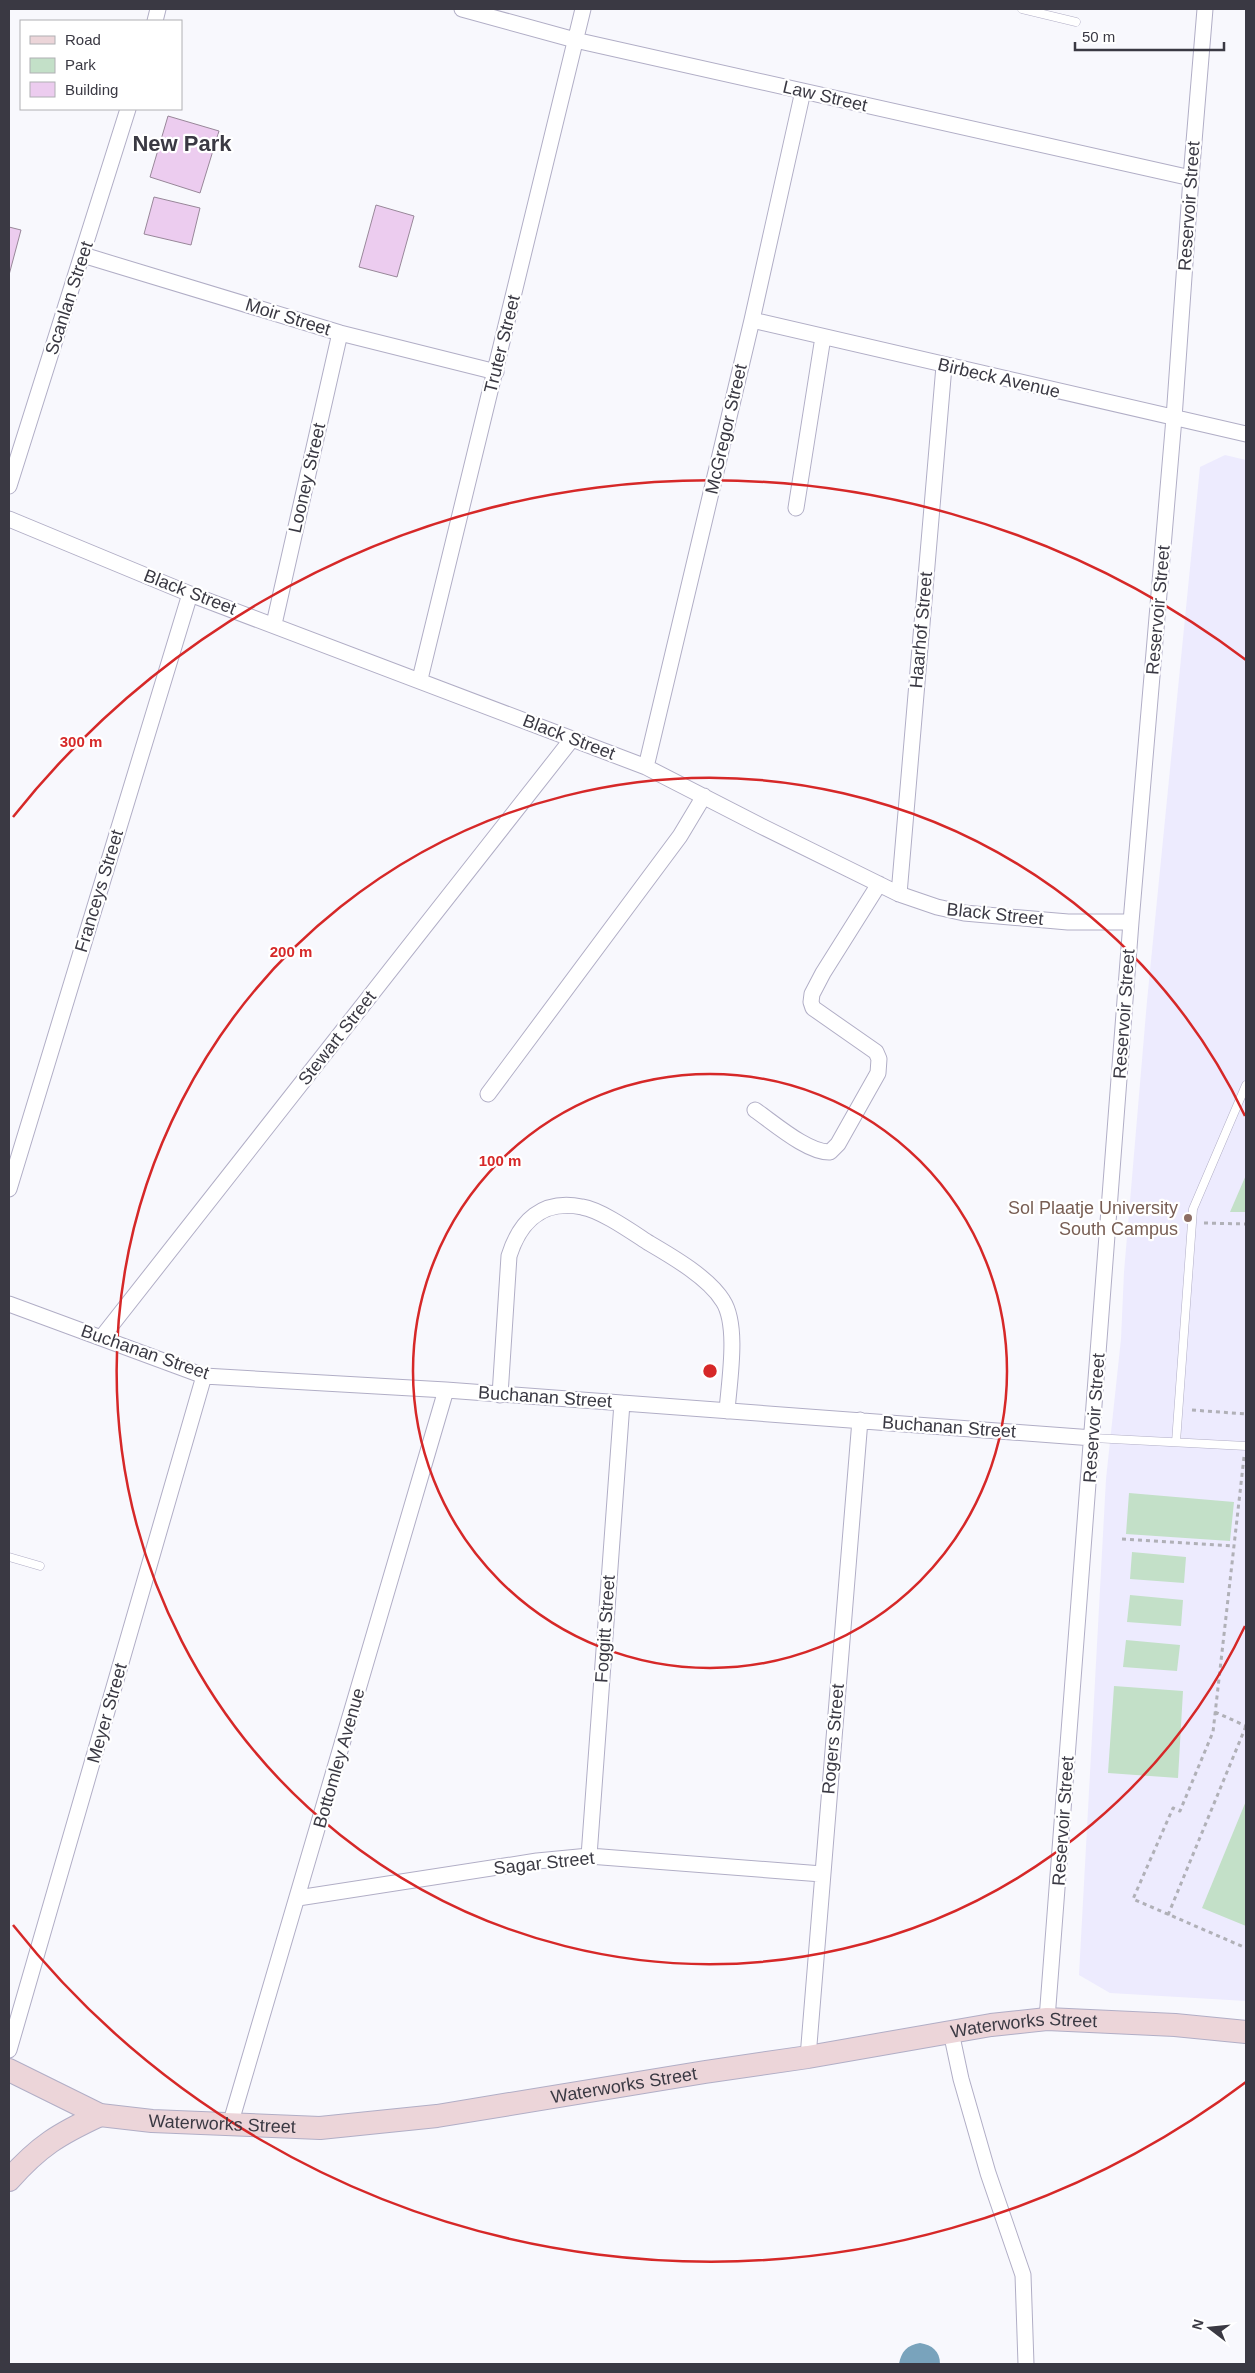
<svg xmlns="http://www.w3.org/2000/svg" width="1255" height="2373" font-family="Helvetica,sans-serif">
	<rect width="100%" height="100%" fill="#f8f8fd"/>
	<path fill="#edebfe" d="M1225 455 1246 460V2001L1110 1993 1079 1975 1106 1479 1121 1339 1124 1272 1147 1001 1200 467Z"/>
	<path fill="#c3e0c8" d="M1246 1175V1212H1230Z
		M1129 1493 1234 1502 1230 1541 1126 1534Z
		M1132 1552 1186 1557 1184 1583 1130 1579Z
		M1130 1595 1183 1600 1181 1626 1127 1622Z
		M1126 1640 1180 1645 1177 1671 1123 1667Z
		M1114 1686 1183 1691 1178 1778 1108 1773Z
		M1246 1801V1926L1202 1908Z"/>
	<path fill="#79a3bc" d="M920 2343C932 2345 940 2351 940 2364H899C901 2352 907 2345 920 2343Z"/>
	<path fill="#ecccef" stroke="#988799" d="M168 116 219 131 200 193 150 177Z
		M154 197 200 208 191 245 144 234Z
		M376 205 414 216 397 277 359 267Z
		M9 227 21 230 9 275Z"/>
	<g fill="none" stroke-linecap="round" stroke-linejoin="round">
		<g stroke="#b1aec6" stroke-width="9">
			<path id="lane" d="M1022 9 1076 22
				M1093 1438 1246 1446
				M1176 1442 1193 1209 1246 1085
				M9 1557 40 1566"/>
		</g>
		<g stroke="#b1aec6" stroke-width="17">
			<path id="street" d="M462 9 575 40 1191 178
				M155 21 158 9
				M83 255 340 333 496 372
				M752 320 1246 434
				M9 486 128 109
				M796 508 823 337
				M9 519 190 594 646 767 761 826 899 894 937 907 964 913 1068 922H1131
				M274 624 340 333
				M420 679 583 9
				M646 767 752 320 803 91
				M899 894 944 366
				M488 1094 680 836 704 796
				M755 1110C774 1123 808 1153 830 1152L838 1144 878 1073 879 1059 876 1052 813 1008 811 1002 812 994 823 973 879 884
				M9 1189 190 594
				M9 1304 204 1376 446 1390 1093 1438
				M102 1337 572 739
				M500 1395 509 1256C520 1221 542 1199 582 1207 601 1210 632 1232 649 1243 673 1257 709 1278 723 1301 739 1326 729 1382 727 1411
				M589 1856 622 1403
				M298 1898 537 1861 589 1856 822 1874
				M1047 2019 1131 922 1174 418 1191 178 1205 9
				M951 2032 961 2079 988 2173 1023 2275 1026 2364
				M9 2050 204 1376
				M808 2057 860 1420
				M230 2125 446 1390"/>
		</g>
		<g stroke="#b1aec6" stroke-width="24">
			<g id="secondary">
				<path id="s1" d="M9 2070 100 2115 152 2121 320 2128 437 2116 705 2072 808 2057 991 2025 1047 2019 1175 2025 1246 2032"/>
				<path d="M9 2180C39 2146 59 2134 100 2115"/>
			</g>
		</g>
		<path stroke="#b0b0b7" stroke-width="3" stroke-dasharray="4 4" stroke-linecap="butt" d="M1204 1223 1246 1224
			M1192 1410 1246 1414
			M1244 1457 1213 1732 1180 1811 1173 1808 1133 1899 1246 1948
			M1122 1539 1234 1546
			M1215 1712 1246 1726
			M1168 1915 1246 1726"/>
		<use href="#lane" stroke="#fff" stroke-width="8"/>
		<use href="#street" stroke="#fff" stroke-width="15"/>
		<use href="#secondary" stroke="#ecd5d9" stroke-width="22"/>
	</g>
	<g fill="none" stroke="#d62828" stroke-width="2.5">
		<circle cx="710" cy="1371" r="297"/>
		<path d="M1245 1626A593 593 0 1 1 1245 1116"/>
		<path d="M1246 2082A890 890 0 0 1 13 1925M13 817A890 890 0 0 1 1246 660"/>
	</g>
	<circle fill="#8d6e63" stroke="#fff" stroke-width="2" cx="1188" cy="1218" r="5"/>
	<g text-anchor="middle" stroke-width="4.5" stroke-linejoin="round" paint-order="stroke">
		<g font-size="18" fill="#3a3943" stroke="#fff">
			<text transform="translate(825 96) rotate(13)" y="6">Law Street</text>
			<text transform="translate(1189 206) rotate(-86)" y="6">Reservoir Street</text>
			<text transform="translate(69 298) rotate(-72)" y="6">Scanlan Street</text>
			<text transform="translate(288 317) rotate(17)" y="6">Moir Street</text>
			<text transform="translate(502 344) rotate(-76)" y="6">Truter Street</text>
			<text transform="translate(999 378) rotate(13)" y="6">Birbeck Avenue</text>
			<text transform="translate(726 429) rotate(-77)" y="6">McGregor Street</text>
			<text transform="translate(307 478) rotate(-77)" y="6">Looney Street</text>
			<text transform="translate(190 592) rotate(21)" y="6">Black Street</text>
			<text transform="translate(1158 610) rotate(-85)" y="6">Reservoir Street</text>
			<text transform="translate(921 630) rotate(-85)" y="6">Haarhof Street</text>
			<text transform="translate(569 737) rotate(21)" y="6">Black Street</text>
			<text transform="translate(99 891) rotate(-73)" y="6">Franceys Street</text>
			<text transform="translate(995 914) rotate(6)" y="6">Black Street</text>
			<text transform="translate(1124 1014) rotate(-86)" y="6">Reservoir Street</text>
			<text transform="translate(337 1038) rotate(-52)" y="6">Stewart Street</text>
			<text transform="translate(145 1352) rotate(19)" y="6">Buchanan Street</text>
			<text transform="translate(545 1397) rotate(4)" y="6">Buchanan Street</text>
			<text transform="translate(1094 1418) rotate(-86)" y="6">Reservoir Street</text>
			<text transform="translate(949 1427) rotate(4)" y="6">Buchanan Street</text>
			<text transform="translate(605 1629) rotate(-86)" y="6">Foggitt Street</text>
			<text transform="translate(107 1713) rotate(-74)" y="6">Meyer Street</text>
			<text transform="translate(833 1739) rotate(-85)" y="6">Rogers Street</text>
			<text transform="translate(339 1758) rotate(-74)" y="6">Bottomley Avenue</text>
			<text transform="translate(1063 1821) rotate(-86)" y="6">Reservoir Street</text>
			<text transform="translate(544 1863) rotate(-6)" y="6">Sagar Street</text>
			<text dy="6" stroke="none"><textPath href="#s1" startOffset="1034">Waterworks Street</textPath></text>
			<text dy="6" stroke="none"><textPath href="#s1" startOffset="629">Waterworks Street</textPath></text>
			<text dy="6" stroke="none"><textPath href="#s1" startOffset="224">Waterworks Street</textPath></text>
		</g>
		<g font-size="18" fill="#785e54" stroke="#fff" text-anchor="end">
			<text x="1178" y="1214">Sol Plaatje University<tspan x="1178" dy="21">South Campus</tspan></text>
		</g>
		<g font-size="22" font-weight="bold" fill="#3a3943" stroke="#fff">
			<text x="182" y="151">New Park</text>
		</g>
	</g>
	<circle cx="710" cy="1371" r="8" fill="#d62828" stroke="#fff" stroke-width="2.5"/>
	<g font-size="15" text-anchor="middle" font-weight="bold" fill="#d62828" stroke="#fff" stroke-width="4.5" stroke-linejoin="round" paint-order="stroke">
		<text x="81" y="747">300 m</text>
		<text x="291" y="957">200 m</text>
		<text x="500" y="1166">100 m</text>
	</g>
	<rect width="1255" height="2373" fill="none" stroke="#3a3943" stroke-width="20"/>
	<rect x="20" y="20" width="162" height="90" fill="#ffffff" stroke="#b0b0b4"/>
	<rect x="30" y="36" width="25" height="8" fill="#ecd5d9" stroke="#b0b0b4"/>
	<text x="65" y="45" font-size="15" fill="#3a3943">Road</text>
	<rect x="30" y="58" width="25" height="15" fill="#c3e0c8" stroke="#b0b0b4"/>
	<text x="65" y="70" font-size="15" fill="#3a3943">Park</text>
	<rect x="30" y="82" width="25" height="15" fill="#ecccef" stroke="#b0b0b4"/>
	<text x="65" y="95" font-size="15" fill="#3a3943">Building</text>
	<g transform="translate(1210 2328) rotate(286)" stroke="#ffffff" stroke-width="4" paint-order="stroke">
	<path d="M0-4L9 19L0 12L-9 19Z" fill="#3a3943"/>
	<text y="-8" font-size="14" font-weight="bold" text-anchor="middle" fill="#3a3943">N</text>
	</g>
	<path d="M1075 42v8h149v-8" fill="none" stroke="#3a3943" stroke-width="2.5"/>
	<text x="1082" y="42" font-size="15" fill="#3a3943" stroke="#ffffff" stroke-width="4" paint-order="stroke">50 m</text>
</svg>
